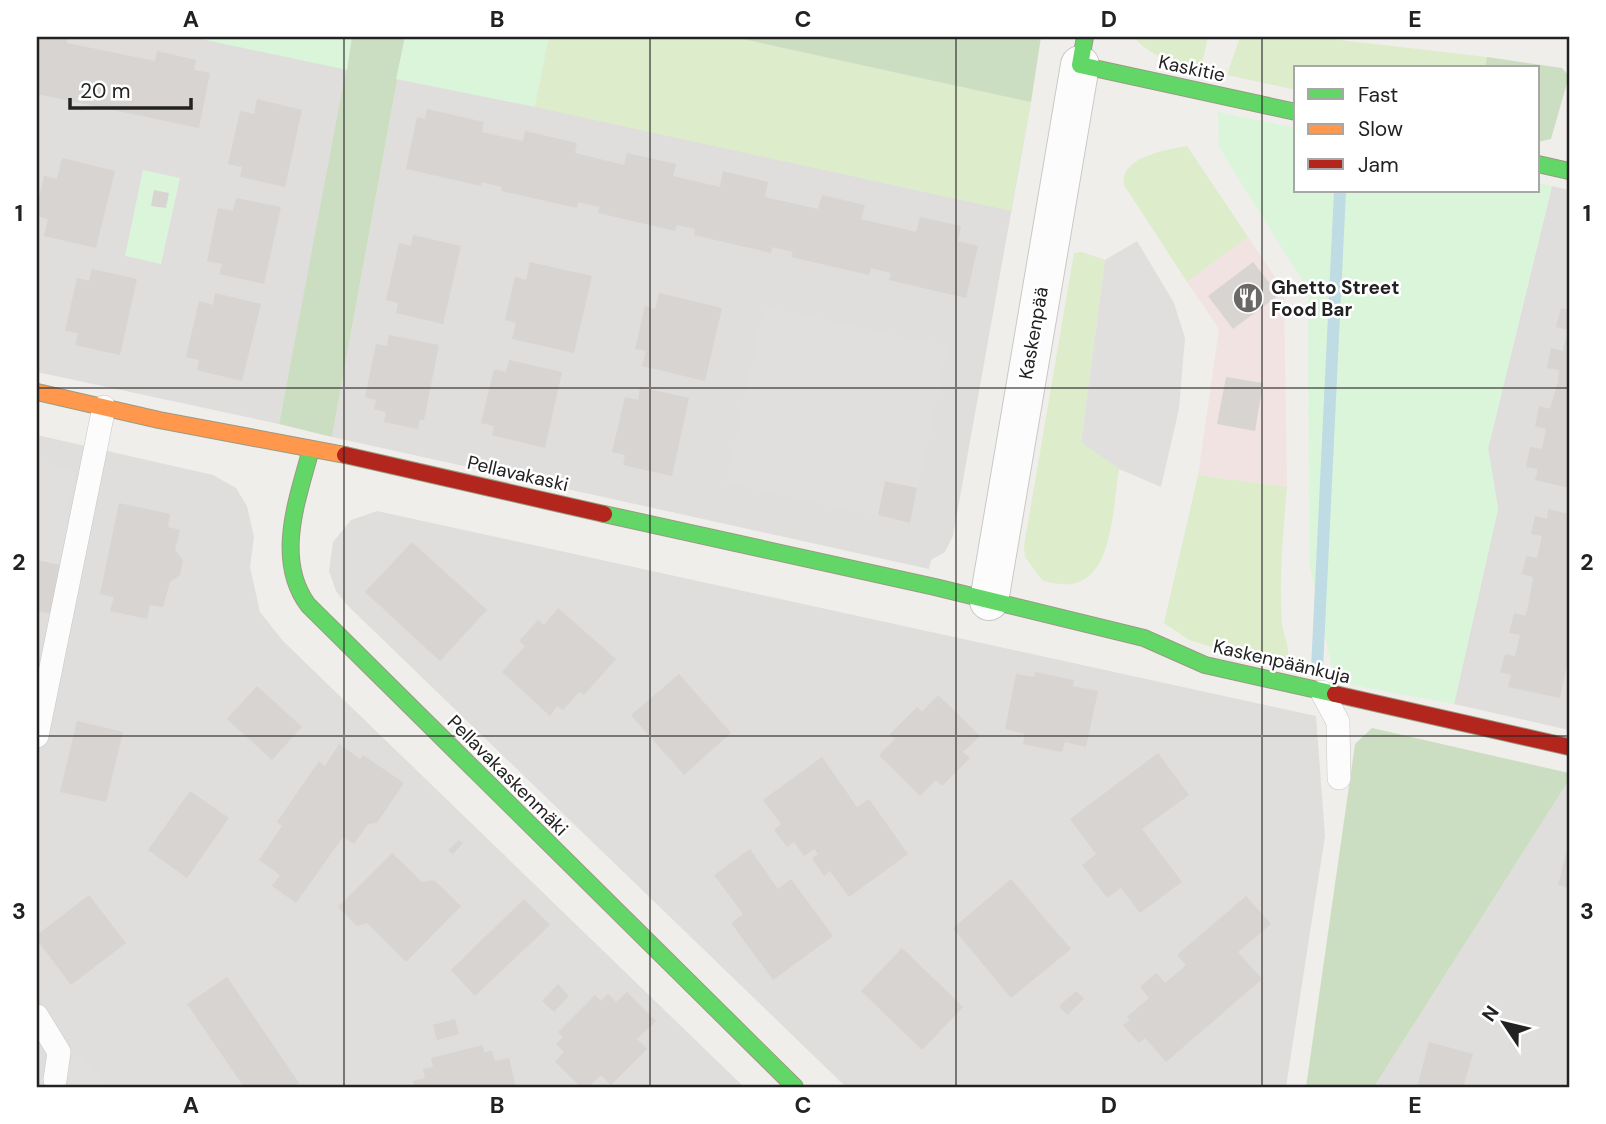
<svg xmlns="http://www.w3.org/2000/svg" width="1606" height="1124" font-family="'DM Sans',sans-serif">
	<rect width="100%" height="100%" fill="#f0eeeb"/>
	<path fill="#dfdedc" d="M37 37H192L347 70 279 424 37 372Z
		M405 37H734L1031 102 953 536 945 552 931 560 929 569 332 437Z
		M1552 186 1569 190V730L1454 704 1498 509 1488 449Z
		M37 435 213 475 236 488 247 506 254 537 250 567 260 612 283 641 744 1087H37Z
		M377 511 1316 716 1325 836 1286 1087H846L346 604 336 591 329 571 333 542 351 520Z
		M1569 780V1087H1374Z"/>
	<path fill="#f1e3e1" d="M1248 237 1284 290 1287 487 1198 475 1219 329 1187 282Z"/>
	<path fill="#ddeccb" d="M549 37H734L1031 102 1011 211 535 107Z
		M1134 37H1208L1202 64C1179 66 1148 56 1134 37Z
		M1240 37H1314L1487 57 1485 68H1296V90L1227 75Z
		M1187 146 1248 237 1187 282 1124 185C1119 157 1166 150 1187 146Z
		M1082 252 1105 260 1081 441 1119 469C1111 517 1114 605 1042 580L1025 557 1024 546 1074 253Z
		M1198 475 1287 487C1283 533 1279 578 1282 624 1284 640 1297 658 1278 667L1189 640 1164 623Z"/>
	<path fill="#cbdec1" d="M192 37H405L332 437 279 424 346 70Z
		M734 37H1041L1031 102Z
		M1487 57 1562 68 1569 76 1551 139 1538 142V68H1485Z
		M1372 728 1569 773V780L1374 1087H1306L1355 744Z"/>
	<path fill="#daf5da" d="M192 37H352L347 70Z
		M405 37H549L535 107 396 79Z
		M1218 112 1296 128V191H1538V183L1552 186 1488 448 1498 509 1454 704 1335 682 1309 562 1308 290 1219 147Z
		M143 170 180 178 161 264 125 256Z"/>
	<path fill="#e0dfde" d="M1137 241 1174 303 1185 338 1179 409 1161 487 1119 469 1081 442 1105 260Z
		M764 307 948 346 910 523 726 483Z
		M37 461 75 470 60 565 37 560Z
		M80 1054 109 1087H38Z"/>
	<g fill="none" stroke-linecap="round" stroke-linejoin="round">
		<path stroke="#bfdbe3" stroke-width="12" d="M1317 669 1340 191"/>
	</g>
	<path fill="#d7d4d2" d="M37 37H68L67 43 155 61 157 51 196 60 194 70 210 73 199 128 37 94Z
		M257 99 302 110 285 187 240 177 242 167 228 164 240 111 254 114Z
		M427 109 484 122 482 132 523 141 525 131 577 143 575 153 624 165 627 153 676 164 673 176 720 187 723 171 768 182 765 197 818 209 822 195 865 205 861 219 916 232 920 217 961 226 958 241 978 246 966 298 889 280 891 273 871 268 869 275 791 257 793 252 772 247 771 253 694 235 695 229 677 225 675 231 598 213 600 207 578 202 577 208 501 191 502 187 481 182V186L406 169 417 117 425 119Z
		M62 158 115 171 96 248 44 236 48 219 37 216V206L44 176 57 179Z
		M154 190 169 193 166 208 151 206Z
		M236 198 281 207 264 284 219 274 222 264 207 261 218 208 233 211Z
		M413 235 461 246 443 324 396 313 398 303 386 300 399 243 411 246Z
		M530 262 592 276 574 353 512 339 516 323 505 320 515 277 526 280Z
		M1253 262 1279 295 1233 329 1208 296Z
		M92 269 137 279 120 355 75 345 78 333 65 331 77 278 89 281Z
		M215 293 261 304 242 381 197 370 199 360 186 357 199 301 213 305Z
		M659 293 722 308 705 381 642 366 646 351 635 349 645 306 655 309Z
		M1561 308 1569 310V488L1535 480 1538 469 1526 467 1530 447 1542 449 1546 429 1535 426 1539 406 1550 409 1558 382 1559 370 1547 368 1551 348 1563 351 1568 330 1556 327Z
		M389 335 439 345 424 420 420 419 418 429 384 422 386 412 374 409 376 400 365 397 376 344 387 346Z
		M509 360 562 372 545 448 492 435 494 426 481 423 494 369 506 372Z
		M1226 377 1263 383 1255 431 1217 424Z
		M640 387 689 398 672 476 623 465 625 455 612 452 625 397 638 400Z
		M885 481 917 488 910 523 878 515Z
		M119 503 170 514 168 527 180 530 175 550 183 560 180 575 170 582 163 607 150 605 147 619 110 611 114 597 100 594Z
		M1548 509 1569 514V655L1560 698 1508 687 1511 675 1500 672 1505 654 1515 656 1520 635 1509 633 1514 613 1525 616 1528 607 1533 577 1522 574 1526 556 1537 558 1542 536 1531 534 1535 516 1547 519Z
		M412 542 487 610 440 661 365 592Z
		M37 560 64 566 54 614 37 611Z
		M558 608 616 659 584 695 579 692 563 710 557 706 550 716 502 672 525 646 519 641 538 620 544 625Z
		M1035 672 1074 680 1073 686 1098 691 1086 747 1065 742 1062 752 1023 744 1025 734 1005 729 1016 674 1034 677Z
		M679 674 731 733 684 775 631 715Z
		M257 686 302 727 272 760 227 719Z
		M938 695 980 736 963 752 970 758 942 786 936 780 920 796 879 755 895 739 890 734 917 707 922 712Z
		M77 721 123 732 106 802 60 792Z
		M339 744 360 759 363 755 404 783 377 823 368 824 354 844 343 837 296 903 272 886 280 875 259 860 282 826 277 822 319 761 325 766Z
		M1158 753 1189 795 1142 829 1182 882 1140 913 1121 888 1107 898 1082 865 1096 854 1070 819Z
		M822 757 857 807 869 799 908 854 849 897 830 871 824 876 812 858 818 854 814 849 804 856 794 842 787 847 774 830 781 824 763 800Z
		M190 791 229 818 187 878 148 850Z
		M459 840 463 843 453 854 448 850Z
		M1568 846H1569V888L1558 885Z
		M750 849 778 889 791 879 833 936 773 980 731 923 743 914 714 875Z
		M392 853 422 882 434 880 461 906 406 962 367 923 357 926 338 907Z
		M1011 879 1071 949 1011 998 953 928Z
		M89 895 126 943 71 985 37 940V935Z
		M1246 896 1271 924 1238 952 1262 979 1166 1062 1145 1038 1139 1043 1123 1025 1130 1020 1127 1017 1149 998 1140 987 1156 973 1165 983 1186 965 1177 955Z
		M524 899 550 925 475 996 451 970Z
		M902 948 963 1007 922 1050 861 991Z
		M227 977 299 1083 292 1087H244L187 1004Z
		M558 984 569 996 554 1012 542 1001Z
		M1076 991 1084 999 1067 1015 1059 1006Z
		M627 992 656 1021 637 1039 647 1049 611 1085 601 1075 588 1087H581L555 1062 564 1052 556 1044 563 1037 558 1032 595 995 601 1001 608 994 616 1002Z
		M455 1019 459 1034 437 1040 433 1025Z
		M1429 1042 1473 1054 1463 1087H1417Z
		M483 1045 484 1052 492 1051 495 1061 509 1058 516 1087H415L413 1081 425 1078 423 1069 433 1067 431 1058Z"/>
	<g fill="none" stroke-linecap="round" stroke-linejoin="round">
		<g stroke="#c9c8c7" stroke-width="24">
			<path id="lane" d="M1322 692 1338 722 1339 778
				M37 736 104 407
				M37 1016 59 1052 55 1080"/>
		</g>
		<g stroke="#c9c8c7" stroke-width="40">
			<path id="street" d="M989 601 1080 65"/>
		</g>
		<g stroke="#999a82" stroke-width="18">
			<path id="fast" d="M1085 37 1080 65 1296 112
				M1538 164 1569 171
				M311 449C298 498 274 559 308 605L795 1087
				M604 514 935 587 1144 638 1205 665 1335 694"/>
		</g>
		<g stroke="#999a82" stroke-width="18">
			<path id="slow" d="M37 392 159 420 345 455"/>
		</g>
		<g stroke="#999a82" stroke-width="18">
			<path id="jam" d="M345 455 604 514
				M1335 694 1569 747"/>
		</g>
		<use href="#lane" stroke="#fdfcfc" stroke-width="23"/>
		<use href="#street" stroke="#fdfcfc" stroke-width="38"/>
		<use href="#fast" stroke="#63d668" stroke-width="16"/>
		<use href="#slow" stroke="#ff974d" stroke-width="16"/>
		<use href="#jam" stroke="#b3261e" stroke-width="16"/>
	</g>
	<path fill="none" stroke="#222" stroke-width="2" stroke-opacity="0.55" d="M344 37V1087M650 37V1087M956 37V1087M1262 37V1087M37 388H1569M37 736H1569"/>
	<defs>
		<g id="restaurant-disc" transform="scale(1.575)"><circle r="9.5" fill="#6a6968" stroke="#fff"/><path d="M-5-6h1v4h1v-4h1v4h1v-4h1v5L-1.5 .5V6h-2V.5L-5-1ZM5-6V6H3V1.5H1.5Q1.5-4 5-6Z" fill="#fff"/></g>
	</defs>
	<g fill-rule="evenodd">
		<use href="#restaurant-disc" x="1248" y="298"/>
	</g>
	<g text-anchor="middle" stroke-width="5" stroke-linejoin="round" paint-order="stroke">
		<g font-size="19" fill="#222" stroke="#fff">
			<text transform="translate(1192 68) rotate(12)" y="7">Kaskitie</text>
			<text transform="translate(1033 333) rotate(-80)" y="7">Kaskenpää</text>
			<text transform="translate(518 473) rotate(13)" y="7">Pellavakaski</text>
			<text transform="translate(1282 661) rotate(13)" y="7">Kaskenpäänkuja</text>
			<text transform="translate(508 775) rotate(45)" y="7">Pellavakaskenmäki</text>
		</g>
		<g font-size="19" font-weight="bold" fill="#222" stroke="#fff" text-anchor="start">
			<text x="1271" y="294">Ghetto Street<tspan x="1271" dy="22">Food Bar</tspan></text>
		</g>
	</g>
	<rect width="1606" height="1124" fill="none" stroke="#ffffff" stroke-width="77"/>
	<rect x="1294" y="66" width="245" height="126" fill="#ffffff" stroke="#a7a7a7" stroke-width="2"/>
	<rect x="1308" y="89" width="35" height="10" fill="#63d668" stroke="#a7a7a7" stroke-width="2"/>
	<text x="1358" y="102" font-size="21" fill="#222222">Fast</text>
	<rect x="1308" y="124" width="35" height="10" fill="#ff974d" stroke="#a7a7a7" stroke-width="2"/>
	<text x="1358" y="136" font-size="21" fill="#222222">Slow</text>
	<rect x="1308" y="159" width="35" height="10" fill="#b3261e" stroke="#a7a7a7" stroke-width="2"/>
	<text x="1358" y="172" font-size="21" fill="#222222">Jam</text>
	<g transform="translate(1504 1023) rotate(305)" stroke="#ffffff" stroke-width="5" paint-order="stroke">
	<path d="M0-5L12 26L0 18L-12 26Z" fill="#222222"/>
	<text y="-10" font-size="19" font-weight="bold" text-anchor="middle" fill="#222222">N</text>
	</g>
	<path d="M70 98v10h121v-10" fill="none" stroke="#222222" stroke-width="3.5"/>
	<text x="80" y="98" font-size="21" fill="#222222" stroke="#ffffff" stroke-width="5" paint-order="stroke">20 m</text>
	<rect x="38" y="38" width="1530" height="1048" fill="none" stroke="#222" stroke-width="2.5"/>
	<g font-size="23" text-anchor="middle" font-weight="bold" fill="#222">
		<text x="191" y="27">A</text>
		<text x="497" y="27">B</text>
		<text x="803" y="27">C</text>
		<text x="1109" y="27">D</text>
		<text x="1415" y="27">E</text>
		<text x="19" y="221">1</text>
		<text x="1587" y="221">1</text>
		<text x="19" y="570">2</text>
		<text x="1587" y="570">2</text>
		<text x="19" y="919">3</text>
		<text x="1587" y="919">3</text>
		<text x="191" y="1113">A</text>
		<text x="497" y="1113">B</text>
		<text x="803" y="1113">C</text>
		<text x="1109" y="1113">D</text>
		<text x="1415" y="1113">E</text>
	</g>
</svg>
